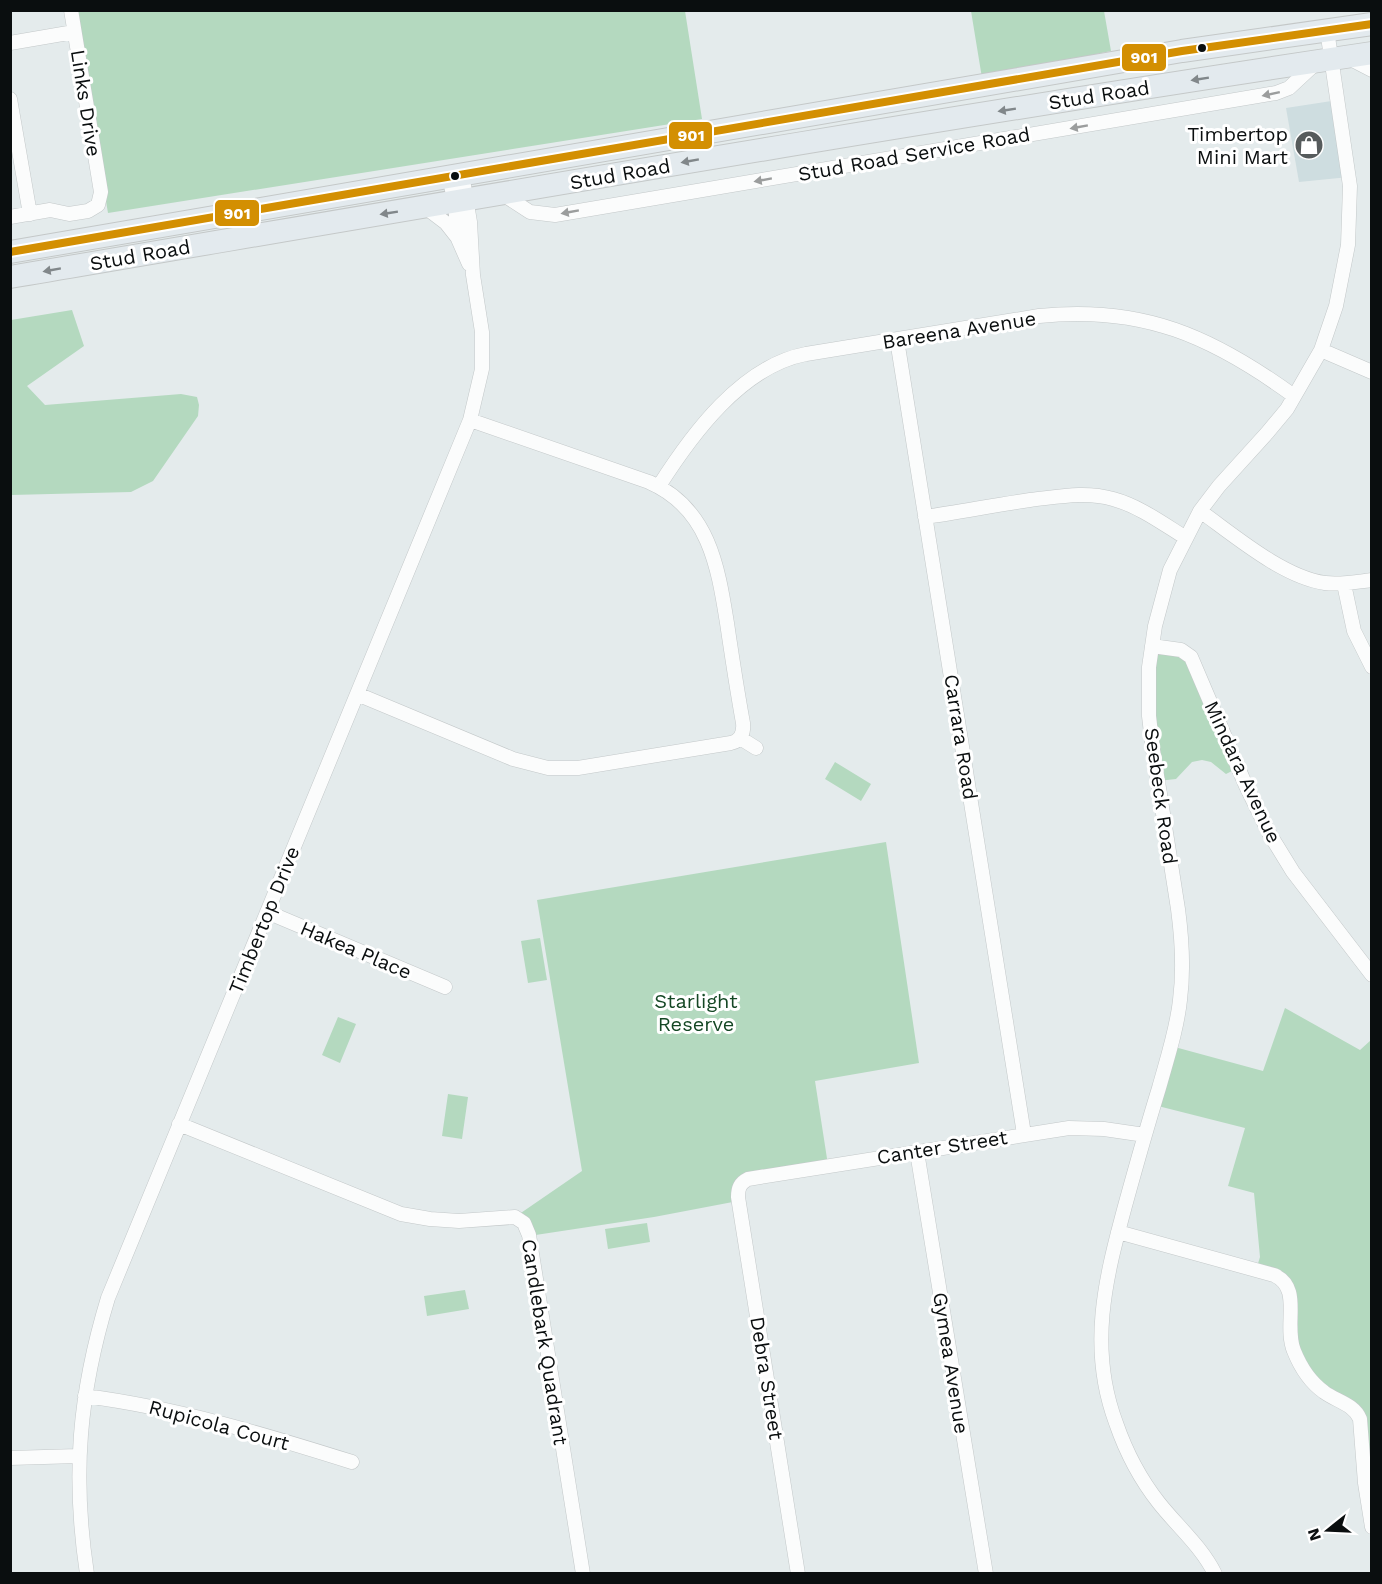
<svg xmlns="http://www.w3.org/2000/svg" width="1382" height="1584" font-family="'Work Sans',sans-serif">
	<rect width="100%" height="100%" fill="#e4ebec"/>
	<path fill="#cedde0" d="M1338 100 1349 177 1299 182 1286 108Z"/>
	<path fill="#b4d9bf" d="M74 11H685L702 119 108 213Z
		M971 11H1104L1111 51 982 78Z
		M72 310 84 346 27 386 45 405 181 394 197 397 199 405 198 416 153 481 131 492 11 495V320Z
		M1152 646 1181 650 1238 768 1226 774 1211 762 1202 760 1192 762 1176 779 1158 781Z
		M835 762 871 784 861 801 825 779Z
		M886 842 919 1063 815 1081 828 1165 748 1179 738 1201 654 1217 529 1236 515 1217 582 1171 537 900Z
		M540 938 547 980 528 983 521 941Z
		M1285 1008 1360 1050 1371 1040V1527L1361 1424 1331 1397 1294 1351 1290 1290 1256 1270 1260 1257 1254 1193 1228 1186 1245 1128 1154 1105 1171 1046 1263 1071Z
		M338 1017 356 1024 340 1063 322 1055Z
		M448 1094 468 1097 462 1139 442 1136Z
		M647 1223 650 1242 608 1249 605 1229Z
		M465 1290 469 1309 427 1316 424 1296Z"/>
	<g fill="none" stroke-linecap="round" stroke-linejoin="round">
		<g stroke="#c3c8c9" stroke-width="15">
			<path id="minor" d="M10 43 74 32
				M1347 57 1372 70
				M10 99 30 214
				M449 177 455 203 458 239 469 264
				M504 195 530 212 555 215 1276 93 1289 88 1317 62
				M425 207 446 223 457 237
				M10 217 50 210 69 214 88 211 98 205 101 192 71 10
				M897 340 1024 1134
				M1321 350 1372 372
				M659 486C692 434 742 366 806 354L1039 316C1143 305 1213 337 1294 396
				M1200 511C1235 536 1283 577 1325 583 1341 585 1356 582 1372 580
				M925 517C960 512 995 505 1030 500 1058 497 1085 491 1113 499 1139 506 1162 523 1186 538
				M1344 584 1354 631 1372 667
				M1152 646 1181 650 1191 657 1246 786 1269 833 1293 872 1372 975
				M357 694 513 759 548 768H578L731 743C741 741 744 733 743 723 737 690 732 657 727 623 718 567 709 508 649 482L470 420
				M740 738 756 748
				M267 912 445 987
				M179 1124 401 1214 430 1219 459 1221 515 1217 524 1223 529 1235 583 1574
				M917 1152 986 1574
				M1118 1232 1274 1275C1303 1288 1283 1324 1294 1351 1300 1366 1310 1382 1324 1392 1336 1401 1354 1404 1360 1419L1365 1483 1372 1527
				M85 1396C177 1408 263 1434 352 1462
				M10 1458 78 1456
				M87 1574C72 1475 79 1393 108 1298L470 420 482 369V332L473 275 470 222 462 174
				M798 1574 738 1197C738 1188 740 1183 748 1179L1069 1128 1104 1129 1145 1135
				M1215 1574C1201 1546 1178 1527 1159 1503 1140 1479 1126 1452 1116 1423 1088 1348 1105 1280 1125 1206 1136 1166 1147 1127 1159 1088 1167 1059 1177 1029 1180 1000 1184 969 1182 939 1178 909L1153 750 1149 716V667L1155 626 1170 570 1200 511 1219 486 1267 433 1287 409 1321 350 1336 306 1348 245 1350 186 1327 30"/>
		</g>
		<g stroke="#c4c8c8" stroke-width="24">
			<path id="trunk" d="M10 252 1182 51 1372 24
				M10 277C464 200 917 121 1372 53"/>
		</g>
		<use href="#minor" stroke="#fbfcfc" stroke-width="14"/>
		<use href="#trunk" stroke="#e3eaee" stroke-width="22"/>
		<g stroke="#fff" stroke-width="12">
			<path id="bus-1" d="M10 252 1182 51 1372 24"/>
		</g>
		<use href="#bus-1" stroke="#d38f02" stroke-width="8"/>
	</g>
	<defs><path id="oneway-solid" d="M-6-.8H1V-3.2L6.5 0L1 3.2V.8H-6Z" transform="scale(1.5)"/></defs>
	<g fill="#81878a">
		<use href="#oneway-solid" transform="translate(1200 79) rotate(171)"/>
		<use href="#oneway-solid" transform="translate(1007 110) rotate(171)"/>
		<use href="#oneway-solid" transform="translate(690 161) rotate(170)"/>
		<use href="#oneway-solid" transform="translate(389 213) rotate(171)"/>
		<use href="#oneway-solid" transform="translate(52 270) rotate(170)"/>
	</g>
	<g fill="#9b9d9d">
		<use href="#oneway-solid" transform="translate(1271 94) rotate(168)"/>
		<use href="#oneway-solid" transform="translate(1079 127) rotate(170)"/>
		<use href="#oneway-solid" transform="translate(763 180) rotate(170)"/>
		<use href="#oneway-solid" transform="translate(570 212) rotate(170)"/>
	</g>
	<defs>
		<g id="shop-disc" transform="scale(1.5)"><circle r="9.5" fill="#565b5c" stroke="#fff"/><path d="M-5-2.5h2.3a2.7 3.5 0 0 1 5.4 0H5L5.5 6h-11ZM-1.5-2.5h3a1.5 2.3 0 0 0-3 0Z" fill="#fff"/></g>
	</defs>
	<g fill-rule="evenodd">
		<use href="#shop-disc" x="1309" y="145"/>
	</g>
	<g fill="#0a0e0f" stroke="#fff" stroke-width="2">
		<circle cx="1202" cy="48" r="5"/>
		<circle cx="455" cy="176" r="5"/>
	</g>
	<g text-anchor="middle" stroke-width="6" stroke-linejoin="round" paint-order="stroke">
		<g font-size="20" fill="#0a0e0f" stroke="#fff">
			<text transform="translate(1099 95) rotate(-9)" y="7">Stud Road</text>
			<text transform="translate(86 103) rotate(81)" y="7">Links Drive</text>
			<text transform="translate(914 154) rotate(-10)" y="7">Stud Road Service Road</text>
			<text transform="translate(620 174) rotate(-10)" y="7">Stud Road</text>
			<text transform="translate(140 255) rotate(-10)" y="7">Stud Road</text>
			<text transform="translate(959 330) rotate(-9)" y="7">Bareena Avenue</text>
			<text transform="translate(961 737) rotate(81)" y="7">Carrara Road</text>
			<text transform="translate(1243 772) rotate(65)" y="7">Mindara Avenue</text>
			<text transform="translate(1161 796) rotate(82)" y="7">Seebeck Road</text>
			<text transform="translate(264 920) rotate(-68)" y="7">Timbertop Drive</text>
			<text transform="translate(356 950) rotate(23)" y="7">Hakea Place</text>
			<text transform="translate(942 1147) rotate(-9)" y="7">Canter Street</text>
			<text transform="translate(545 1342) rotate(81)" y="7">Candlebark Quadrant</text>
			<text transform="translate(951 1363) rotate(81)" y="7">Gymea Avenue</text>
			<text transform="translate(767 1378) rotate(81)" y="7">Debra Street</text>
			<text transform="translate(219 1425) rotate(15)" y="7">Rupicola Court</text>
		</g>
		<g font-size="20" fill="#0a0e0f" stroke="#fff" text-anchor="end">
			<text x="1288" y="141">Timbertop<tspan x="1288" dy="23">Mini Mart</tspan></text>
		</g>
		<g font-size="20" fill="#144724" stroke="#fff">
			<text x="696" y="1008">Starlight<tspan x="696" dy="23">Reserve</tspan></text>
		</g>
	</g>
	<g stroke="#fff" stroke-width="2">
		<rect x="1121" y="43" width="46" height="29" rx="6" fill="#d38f02"/>
		<rect x="668" y="121" width="45" height="29" rx="6" fill="#d38f02"/>
		<rect x="214" y="199" width="46" height="28" rx="6" fill="#d38f02"/>
	</g>
	<g font-size="16" text-anchor="middle" font-weight="bold" fill="#fff">
		<text x="1144" y="63">901</text>
		<text x="691" y="141">901</text>
		<text x="237" y="219">901</text>
	</g>
	<rect width="1382" height="1584" fill="none" stroke="#0a0e0f" stroke-width="24"/>
	<g transform="translate(1328 1530) rotate(252)" stroke="#ffffff" stroke-width="4.5" paint-order="stroke">
	<path d="M0-4.5L10 22L0 15L-10 22Z" fill="#0a0e0f"/>
	<text y="-9" font-size="16" font-weight="bold" text-anchor="middle" fill="#0a0e0f">N</text>
	</g>
</svg>
